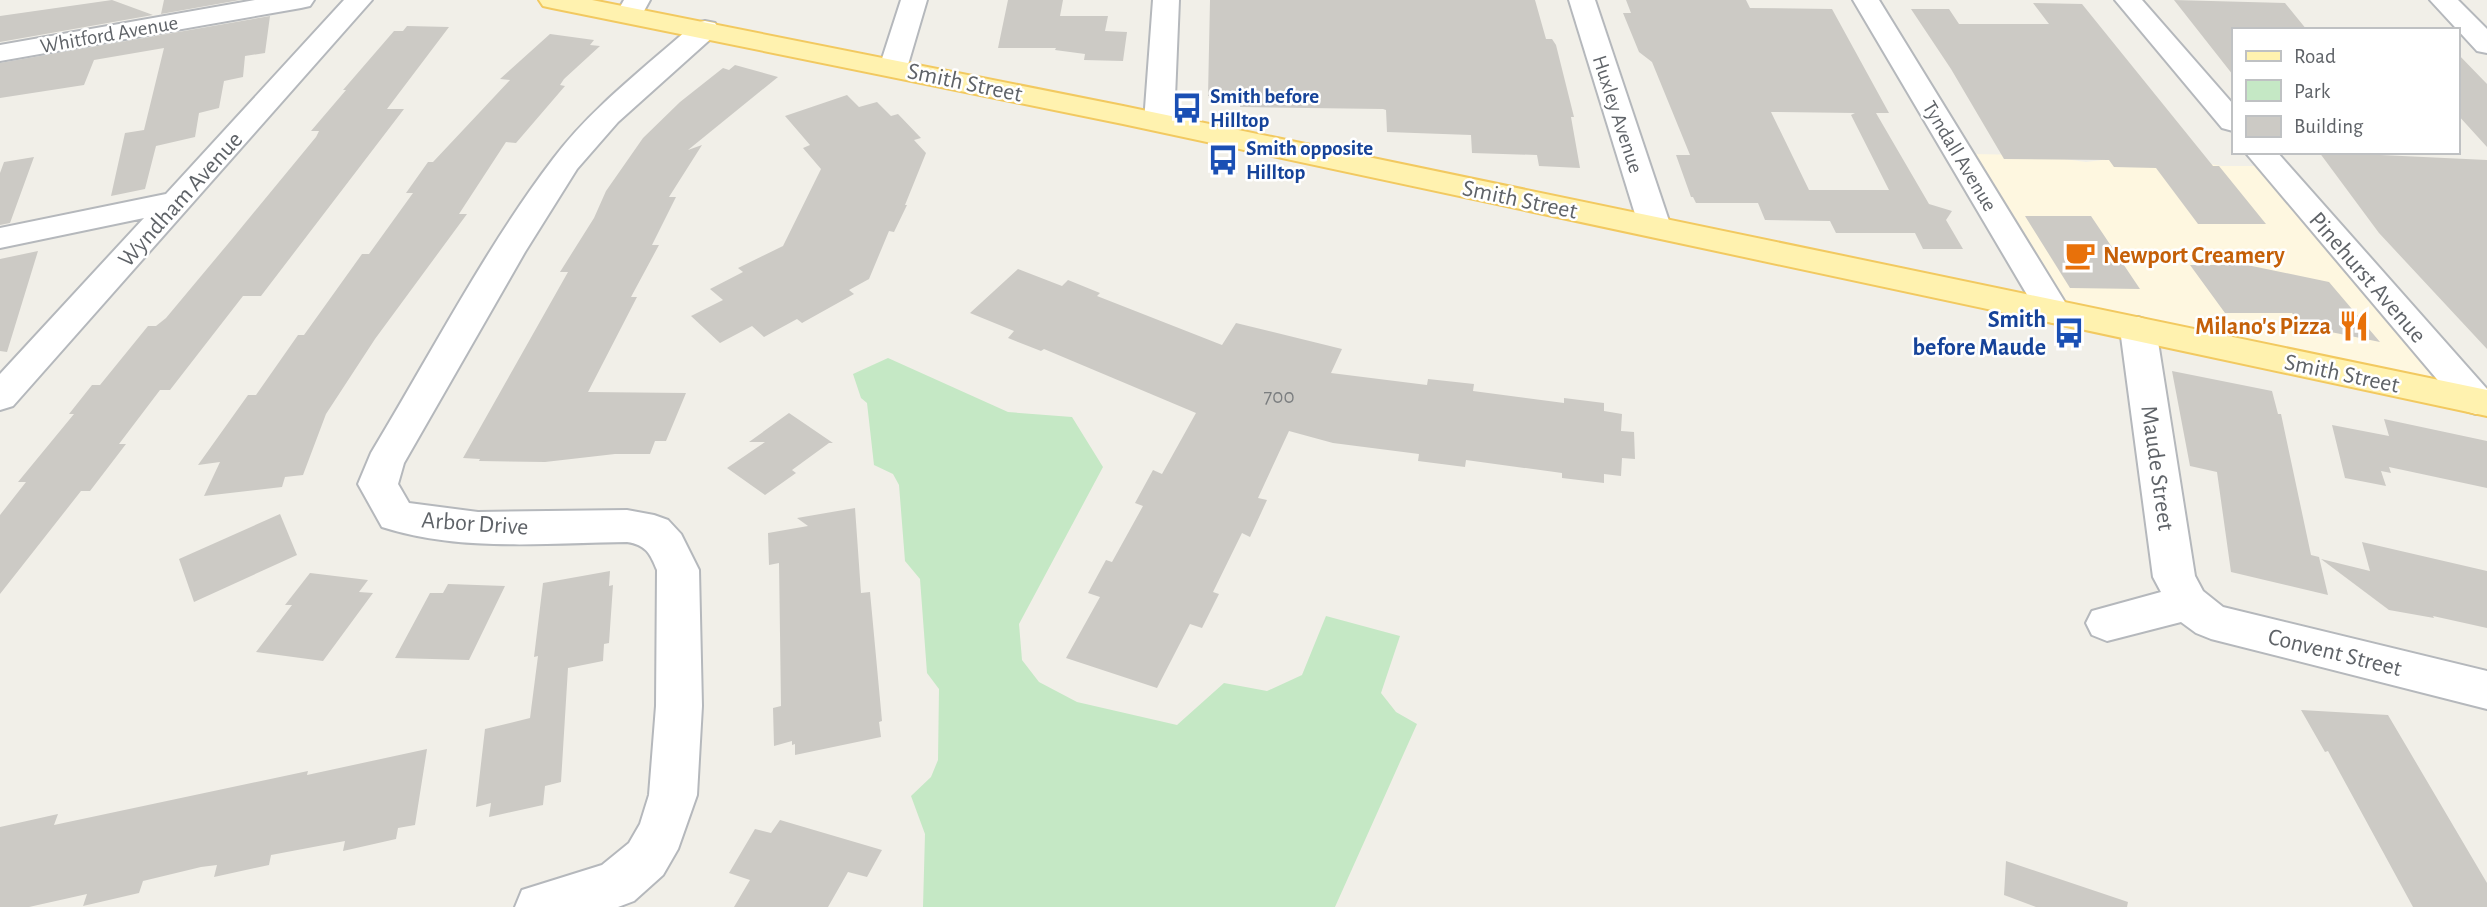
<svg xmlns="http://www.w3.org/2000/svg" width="2487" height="907" font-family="'Alegreya Sans',sans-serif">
	<rect width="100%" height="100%" fill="#f1efe8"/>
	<path fill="#fef7e0" d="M2109 151H2125L2222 166H2273L2480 402 2074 319 1970 154 2037 155 2086 162 2102 160Z"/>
	<path fill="#c5e8c5" d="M888 358 1008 412 1072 417 1103 467 1019 624 1022 660 1039 682 1077 702 1177 725 1224 683 1267 691 1302 675 1326 616 1400 636 1381 693 1396 712 1417 724 1335 907H923L925 834 911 796 931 777 938 760 939 689 927 673 920 579 905 561 899 485 893 474 874 465 867 403 861 398 853 374Z"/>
	<path fill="#cccac5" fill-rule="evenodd" d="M112 0 153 15 0 42V16Z
		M164 0H240L161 14Z
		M1008 0H1063L1060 16H1108L1105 31 1127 32 1123 61 1084 60 1085 54 1055 50 1056 48H998Z
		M1210 0H1535L1546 39H1552L1556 45 1574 117H1571L1580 168 1539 166 1537 155 1472 153 1471 135 1387 132 1386 110 1383 109 1240 107V96H1208Z
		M1626 0H1746L1750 8 1832 9 1889 113H1876L1929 204 1952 211 1946 220 1963 249H1923L1915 233H1836L1830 221 1765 220 1758 203H1696L1693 197H1691L1676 155H1690L1652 62 1639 52 1623 13H1631ZM1771 112 1855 113 1851 115 1889 190H1809Z
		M2174 0 2285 3 2307 30H2233V75Z
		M2033 3 2082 4 2213 166H2219L2266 224H2198L2156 168 2114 167 2109 160 2004 159 1951 69 1911 9H1949L1959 24H2049Z
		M270 16 265 53 245 56 243 77 224 81 219 108 199 113 195 137 156 146 145 189 111 196 125 133 144 130 164 48 94 60 84 85 0 98V63Z
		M407 26 449 27 387 109H404L261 296H243L170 390H160L119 444H126L90 491H81L0 594V515L26 482H18L74 414H69L92 385H100L148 326H156L166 318 232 239 316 137 319 131H311L346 90H343L394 31H403Z
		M550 34 594 40 590 45 600 46 564 79 560 85 565 86 516 143 506 142 459 214H467L375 339 326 414 303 475 285 477 282 487 204 496 220 462 198 465 248 395H256L298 335H304L362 254H369L413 193H406L428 162H433L510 80 500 79Z
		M2457 53 2487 84V147L2457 114Z
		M735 65 778 77 688 150 702 145 669 197H676L652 245H659L631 297H637L588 392 686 393 666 441H655L650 454H615L545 462 479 461 480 459 463 458 568 272H560L594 218 606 191 643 138 680 102 723 68 729 70Z
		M847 95 859 107 877 102 891 116 898 114 921 138 914 140 926 153 905 205H907L894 232 889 231 869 279 849 290 854 294 802 323 797 319 764 337 752 326 720 343 691 316 723 300 710 289 743 272 738 268 783 246 821 169 803 148 810 145 785 116Z
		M2319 152H2379L2381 155 2487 160V349L2379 233Z
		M34 157 10 223 0 225V173L4 162Z
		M2025 216H2091L2140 289 2070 288Z
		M38 251 7 352 0 351V259Z
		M2190 265H2247L2329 282 2380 342 2301 326 2292 313H2225Z
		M1018 269 1062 286 1068 280 1100 293 1097 296 1222 345 1236 323 1342 349 1331 373 1427 385 1428 379 1474 384 1473 391 1564 403V398L1604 403V411L1622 414 1621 431 1634 432 1635 459 1622 458 1621 476 1604 474V483L1562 478V473L1466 460 1465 467 1418 461 1419 454 1333 443 1289 431 1258 498 1267 500 1250 537 1242 533 1213 592 1219 594 1202 628 1190 624 1157 688 1066 658 1100 597 1088 593 1106 560 1112 562 1143 506 1135 503 1153 470 1162 474 1196 413 1044 349 1041 351 1008 338 1014 331 970 313Z
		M2172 371 2272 391 2278 414H2281L2311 555 2319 557 2328 595 2231 572 2217 472 2190 466Z
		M789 413 833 443H829L792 470 796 473 765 495 727 468 765 442H749Z
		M2384 419 2487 441V488L2389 467 2391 473 2381 471 2386 486 2345 478 2332 425 2389 436Z
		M855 508 861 593 870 592 882 721 879 722 881 737 795 755V744L792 745V741L774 746 773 708 781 706 779 563 769 565 768 533 808 526 797 518Z
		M280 514 297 555 194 602 179 559Z
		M2362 542 2487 571V628L2433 616 2434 618 2389 610 2321 559 2370 571Z
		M610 571 609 586 613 585 609 643 604 644 603 661 568 668 561 782 545 786 543 805 489 817 491 803 476 807 485 729 530 718 538 656 534 657 543 583Z
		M310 573 368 580 359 592 373 593 323 661 256 652 292 605H285Z
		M448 584 505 586 469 660 395 658 430 593H443Z
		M2301 710 2388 715 2487 883V907H2413L2328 751 2325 752Z
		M427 749 415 825 398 828 396 839 343 851 345 841 271 855 269 865 214 877 217 865 201 867 143 881 139 893 83 906 87 894 29 907H0V827L58 814 54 825 308 771 307 775Z
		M780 820 882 850 867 877 848 872 828 907H734L750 880 729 873 755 829 771 833Z
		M2006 861 2128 902 2127 907H2036L2004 895Z"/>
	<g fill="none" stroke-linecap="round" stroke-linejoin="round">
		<g stroke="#b5b8bc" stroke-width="4">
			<path id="minor" d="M255 0H314L310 6 301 8 0 61V45Z
				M344 0H372L13 406 0 410V374L144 218 0 248V228L166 194Z
				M624 0H650L639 20 629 22 619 20 616 14Z
				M901 0H927L907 68 903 74 893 76 883 74 879 68Z
				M1153 0H1179L1174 122 1170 128 1159 131 1148 128 1144 122Z
				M1853 0H1879L2071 312 2066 320 2054 323 2042 320Z
				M2115 0H2142L2233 104V131L2222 128Z
				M2430 0H2458L2487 29V53L2477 51Z
				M705 21 715 23 719 29 715 35 618 122 577 169 525 252 404 463 398 484 409 503 478 512 627 510 654 515 668 520 681 534 699 570 702 706 697 795 678 849 663 875 634 901 618 907H515L522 890 602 865 629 843 640 824 649 795 656 706 657 570C650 553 646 545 627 542 546 543 460 552 382 527L358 484 371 453C429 357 486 247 553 159 592 107 647 66 695 23Z
				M2245 152H2277L2487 389V411L2476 414 2463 410Z
				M2138 317 2150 321 2156 329 2195 576 2203 591 2223 607 2487 671V709L2211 639 2196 633 2181 622 2107 641 2092 635 2086 623 2092 611 2161 592 2153 577 2120 329 2126 321Z"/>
		</g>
		<g stroke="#b5b8bc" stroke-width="4">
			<path id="tertiary" d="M1569 0H1595L1671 227 1666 234 1655 237 1644 234 1639 227Z"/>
		</g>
		<g stroke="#f2c960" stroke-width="4">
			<path id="primary" d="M539 0H592L1123 106 2487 390V416L1123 124 552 8 543 6Z"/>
		</g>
		<use href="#minor" fill="#fff" fill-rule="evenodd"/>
		<use href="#tertiary" fill="#fff" fill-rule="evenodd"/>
		<use href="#primary" fill="#fff2af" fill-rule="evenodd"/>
	</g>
	<defs>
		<g id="bus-bare" transform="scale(2.415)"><path d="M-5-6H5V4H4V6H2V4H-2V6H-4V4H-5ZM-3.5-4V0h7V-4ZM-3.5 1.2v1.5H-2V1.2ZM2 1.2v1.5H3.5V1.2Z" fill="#1a4fb4" stroke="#fff" stroke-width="2.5" paint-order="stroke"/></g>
		<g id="cafe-bare" transform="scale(2.415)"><path d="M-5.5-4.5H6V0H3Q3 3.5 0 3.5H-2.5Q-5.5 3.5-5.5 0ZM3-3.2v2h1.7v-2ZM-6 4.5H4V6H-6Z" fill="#e8710a" stroke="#fff" stroke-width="2.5" paint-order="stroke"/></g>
		<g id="restaurant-bare" transform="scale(2.415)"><path d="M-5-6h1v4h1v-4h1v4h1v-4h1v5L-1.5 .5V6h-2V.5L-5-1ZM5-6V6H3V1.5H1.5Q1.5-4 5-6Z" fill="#e8710a" stroke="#fff" stroke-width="2.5" paint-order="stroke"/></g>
	</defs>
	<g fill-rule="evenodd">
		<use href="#bus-bare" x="1187" y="108"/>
		<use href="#bus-bare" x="1223" y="160"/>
		<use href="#cafe-bare" x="2080" y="255"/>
		<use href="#restaurant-bare" x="2354" y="326"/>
		<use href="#bus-bare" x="2069" y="333"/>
	</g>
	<g text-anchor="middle" stroke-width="5" stroke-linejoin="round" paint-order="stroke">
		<g font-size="21" fill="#5f6368" stroke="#fff">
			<text transform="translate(109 34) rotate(-10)" y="7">Whitford Avenue</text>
			<text transform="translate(1618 114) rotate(72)" y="7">Huxley Avenue</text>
			<text transform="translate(1960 156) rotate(59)" y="7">Tyndall Avenue</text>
		</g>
		<g font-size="21" font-weight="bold" fill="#164399" stroke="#fff" text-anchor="start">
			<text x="1210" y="103">Smith before<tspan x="1210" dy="24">Hilltop</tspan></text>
			<text x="1246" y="155">Smith opposite<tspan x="1246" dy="24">Hilltop</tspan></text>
		</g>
		<g font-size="21" fill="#7a7d7f">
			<text x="1279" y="403">700</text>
		</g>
		<g font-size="24" fill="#5f6368" stroke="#fff">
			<text transform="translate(965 82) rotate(12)" y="8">Smith Street</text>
			<text transform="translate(180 199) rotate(-48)" y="8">Wyndham Avenue</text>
			<text transform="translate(1520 199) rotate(12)" y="8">Smith Street</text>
			<text transform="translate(2368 277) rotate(49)" y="8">Pinehurst Avenue</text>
			<text transform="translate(2342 373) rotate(12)" y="8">Smith Street</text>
			<text transform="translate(2158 468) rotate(82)" y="8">Maude Street</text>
			<text transform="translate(475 523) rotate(4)" y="8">Arbor Drive</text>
			<text transform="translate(2335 652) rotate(14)" y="8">Convent Street</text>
		</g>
		<g font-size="24" font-weight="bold" fill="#c56008" stroke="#fff" text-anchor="start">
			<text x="2103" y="263">Newport Creamery</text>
			<text x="2331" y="334" text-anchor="end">Milano's Pizza</text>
		</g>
		<g font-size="24" font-weight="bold" fill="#164399" stroke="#fff" text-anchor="end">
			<text x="2046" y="327">Smith<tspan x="2046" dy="28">before Maude</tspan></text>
		</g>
	</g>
	<rect x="2232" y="28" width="228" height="126" fill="#ffffff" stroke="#bfc1c3" stroke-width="2"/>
	<rect x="2246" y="51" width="35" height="10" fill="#fff2af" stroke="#bfc1c3" stroke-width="2"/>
	<text x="2294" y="63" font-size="21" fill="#5f6368">Road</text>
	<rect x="2246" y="80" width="35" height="21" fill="#c5e8c5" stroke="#bfc1c3" stroke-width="2"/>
	<text x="2294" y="98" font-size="21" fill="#5f6368">Park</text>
	<rect x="2246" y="116" width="35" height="21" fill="#cccac5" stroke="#bfc1c3" stroke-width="2"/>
	<text x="2294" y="133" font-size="21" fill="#5f6368">Building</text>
</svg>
